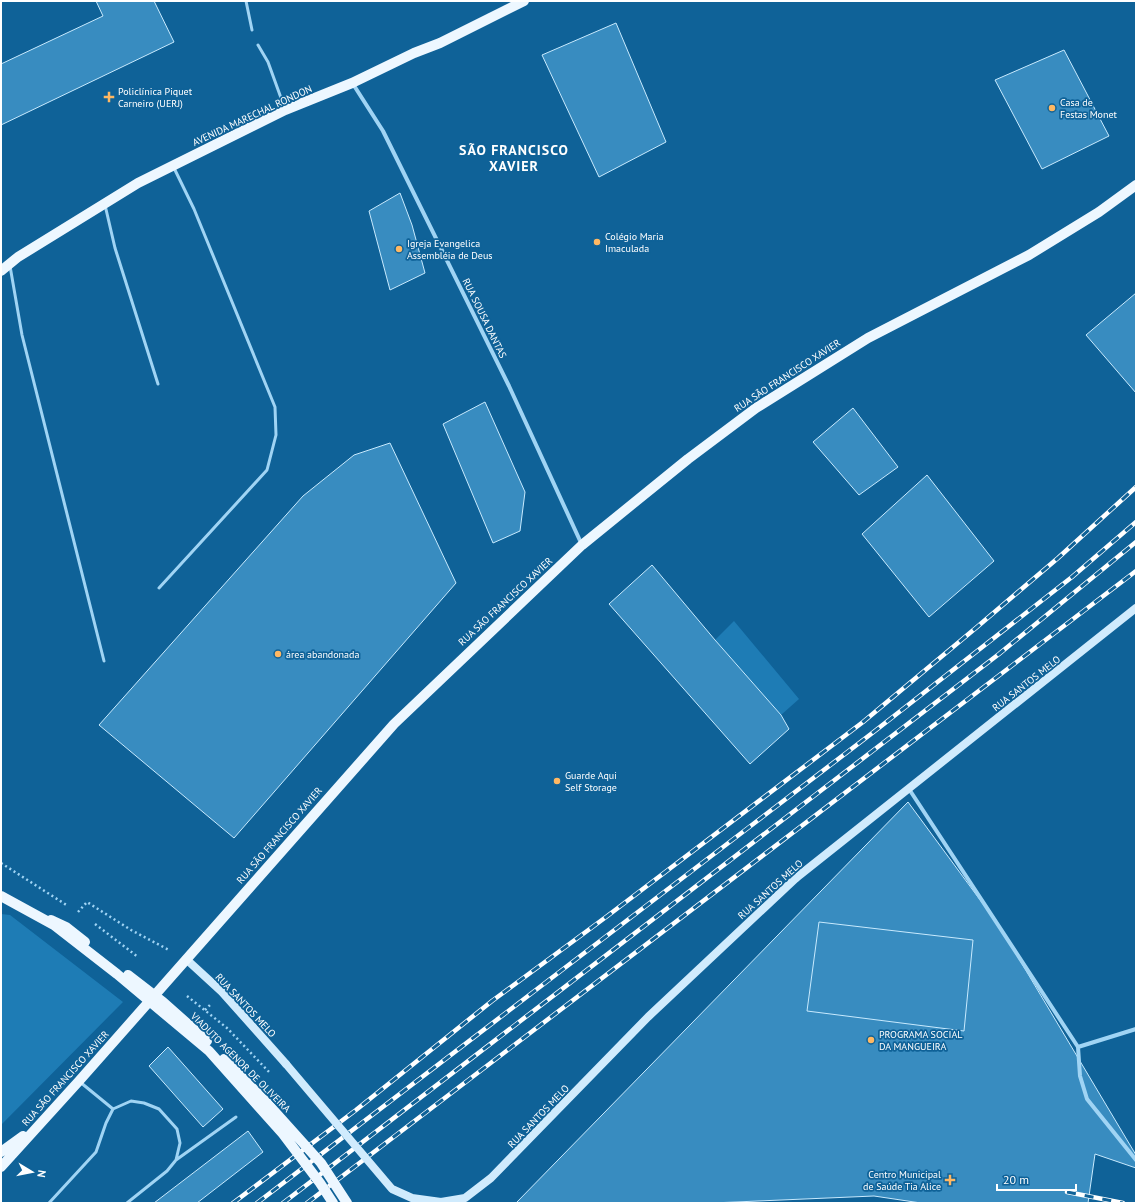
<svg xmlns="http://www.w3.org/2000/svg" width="1137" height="1204" font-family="'PT Sans',sans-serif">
	<rect width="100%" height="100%" fill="#0f6298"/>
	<path fill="#1e7cb5" d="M734 621 799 699 781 715 715 640Z
		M1 914 10 915 123 1002 1 1125Z"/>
	<path fill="#388cc0" stroke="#c8eafe" d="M96 1H154L174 42 1 125V64L103 16Z
		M616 23 666 142 599 177 542 55Z
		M1064 50 1109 136 1042 169 995 80Z
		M400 193 412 225 425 273 390 290 369 211Z
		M1136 293V393L1086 335Z
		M485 402 525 492 520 531 493 543 443 424Z
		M853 408 898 467 859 495 813 442Z
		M390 443 456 583 234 838 99 725 303 496 354 455Z
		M927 475 994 561 929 617 862 534Z
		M652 565 715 640 781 715 789 729 750 764 609 604Z
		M908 802 1000 927 1136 1155V1168L1095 1154 1088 1203H921L874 1196 712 1203H516Z
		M819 922 973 940 964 1031 807 1011Z
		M168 1047 223 1109 203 1127 149 1066Z
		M248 1131 263 1152 197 1203H154Z"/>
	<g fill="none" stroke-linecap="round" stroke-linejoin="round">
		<path stroke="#a0d4f4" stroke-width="2.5" stroke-dasharray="2 3" stroke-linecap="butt" d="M1 863 68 906
			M78 912 87 902 131 930 169 950
			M205 1010 211 1004"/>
		<path stroke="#a0d4f4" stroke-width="3" d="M246 1 252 30
			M258 45 268 62 285 109
			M105 205 115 248 158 384
			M10 266 22 335 104 661
			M159 588 267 470 276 435 275 407 194 209 174 168
			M113 1109 131 1101 144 1103 159 1109 177 1129 180 1143 176 1160
			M49 1203 96 1152 106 1123 113 1109 80 1082
			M127 1203 167 1171 176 1160 236 1117"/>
		<path stroke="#a0d4f4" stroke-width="4" d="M353 84 383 131 509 386 582 545
			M909 789 1078 1047
			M1078 1047 1080 1076 1087 1099 1136 1160
			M1078 1047 1136 1029"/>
		<path stroke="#d0ebfd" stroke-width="8" d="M796 878 1136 608
			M186 959 222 992 286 1064"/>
		<path stroke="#edf7ff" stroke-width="10" d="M1 271 18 257 138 183 285 110 352 83 414 53 440 43 524 1
			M51 920 66 927 85 942
			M1 1152 23 1136
			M1 1167 79 1081 394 724 582 545 688 459 756 408 868 338 1029 255 1099 212 1136 185"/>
		<g stroke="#fff" stroke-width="4.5">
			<path id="rail" d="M1067 1192 1123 1203
				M233 1203 356 1110 492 1001 606 917 863 722 977 627 1058 558 1136 487
				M257 1203 871 734 1072 577 1136 522
				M283 1203 999 654 1136 542
				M307 1203 1136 571"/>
		</g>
		<use href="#rail" stroke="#0f6298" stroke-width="3" stroke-dasharray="9" stroke-linecap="butt"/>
		<path stroke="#a0d4f4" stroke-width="2.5" stroke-dasharray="2 3" stroke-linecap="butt" d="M95 924 138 957
			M187 996 227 1028 270 1073"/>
		<path stroke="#d0ebfd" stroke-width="8" d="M286 1064 392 1189 412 1198 441 1202 465 1198 491 1178 648 1017 796 878"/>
		<path stroke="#edf7ff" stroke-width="10" d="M1 896 54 925 117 974 209 1051 283 1134 320 1183 333 1203
			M128 975 163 1002 207 1041
			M224 1059 268 1104 321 1163 347 1203"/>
	</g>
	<g fill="#ffb863" stroke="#0f6298" stroke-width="1.5">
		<path d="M107 91h4v4h4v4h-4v4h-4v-4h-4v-4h4z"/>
		<circle cx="1052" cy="108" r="4"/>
		<circle cx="597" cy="242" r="4"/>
		<circle cx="399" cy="249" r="4"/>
		<circle cx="278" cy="654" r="4"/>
		<circle cx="557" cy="781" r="4"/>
		<circle cx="871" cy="1040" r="4"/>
		<path d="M948 1174h4v4h4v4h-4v4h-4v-4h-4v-4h4z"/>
	</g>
	<g text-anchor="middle" stroke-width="3.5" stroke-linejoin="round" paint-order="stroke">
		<g font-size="10" fill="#fff" stroke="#0f6298" text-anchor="start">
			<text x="118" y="95">Policlínica Piquet<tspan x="118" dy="12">Carneiro (UERJ)</tspan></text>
			<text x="1060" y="106">Casa de<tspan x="1060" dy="12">Festas Monet</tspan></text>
			<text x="605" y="240">Colégio Maria<tspan x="605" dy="12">Imaculada</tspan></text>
			<text x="407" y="247">Igreja Evangelica<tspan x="407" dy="12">Assembléia de Deus</tspan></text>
			<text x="286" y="658">área abandonada</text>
			<text x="565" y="779">Guarde Aqui<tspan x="565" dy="12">Self Storage</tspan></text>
			<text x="879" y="1038">PROGRAMA SOCIAL<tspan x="879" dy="12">DA MANGUEIRA</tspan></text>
			<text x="941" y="1178" text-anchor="end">Centro Municipal<tspan x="941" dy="12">de Saúde Tia Alice</tspan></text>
		</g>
		<g font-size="10" fill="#fff" stroke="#0f6298">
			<text transform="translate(252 115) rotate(-25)" y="4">AVENIDA MARECHAL RONDON</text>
			<text transform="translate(485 318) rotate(64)" y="4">RUA SOUSA DANTAS</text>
			<text transform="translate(787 375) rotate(-33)" y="4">RUA SÃO FRANCISCO XAVIER</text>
			<text transform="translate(505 601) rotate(-43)" y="4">RUA SÃO FRANCISCO XAVIER</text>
			<text transform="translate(1026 683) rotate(-38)" y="4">RUA SANTOS MELO</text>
			<text transform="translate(279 835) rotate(-49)" y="4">RUA SÃO FRANCISCO XAVIER</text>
			<text transform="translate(770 889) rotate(-42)" y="4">RUA SANTOS MELO</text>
			<text transform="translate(246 1005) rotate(47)" y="4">RUA SANTOS MELO</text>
			<text transform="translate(241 1062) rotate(45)" y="4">VIADUTO AGENOR DE OLIVEIRA</text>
			<text transform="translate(65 1078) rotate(-48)" y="4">RUA SÃO FRANCISCO XAVIER</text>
			<text transform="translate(538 1116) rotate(-46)" y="4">RUA SANTOS MELO</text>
		</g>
		<g font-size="14" font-weight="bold" letter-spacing="1" fill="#fff" stroke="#0f6298">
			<text x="514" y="155">SÃO FRANCISCO<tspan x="514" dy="16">XAVIER</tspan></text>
		</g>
	</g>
	<rect width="1137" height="1204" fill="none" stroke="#ffffff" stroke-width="4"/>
	<g transform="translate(32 1172) rotate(100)" stroke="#0f6298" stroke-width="3" paint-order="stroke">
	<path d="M0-3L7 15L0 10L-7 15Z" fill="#ffffff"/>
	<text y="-6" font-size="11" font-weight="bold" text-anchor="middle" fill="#ffffff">N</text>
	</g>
	<path d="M997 1184v6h79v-6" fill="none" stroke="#ffffff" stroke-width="2"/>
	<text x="1003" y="1184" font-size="12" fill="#ffffff" stroke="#0f6298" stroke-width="3" paint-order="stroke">20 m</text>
</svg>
